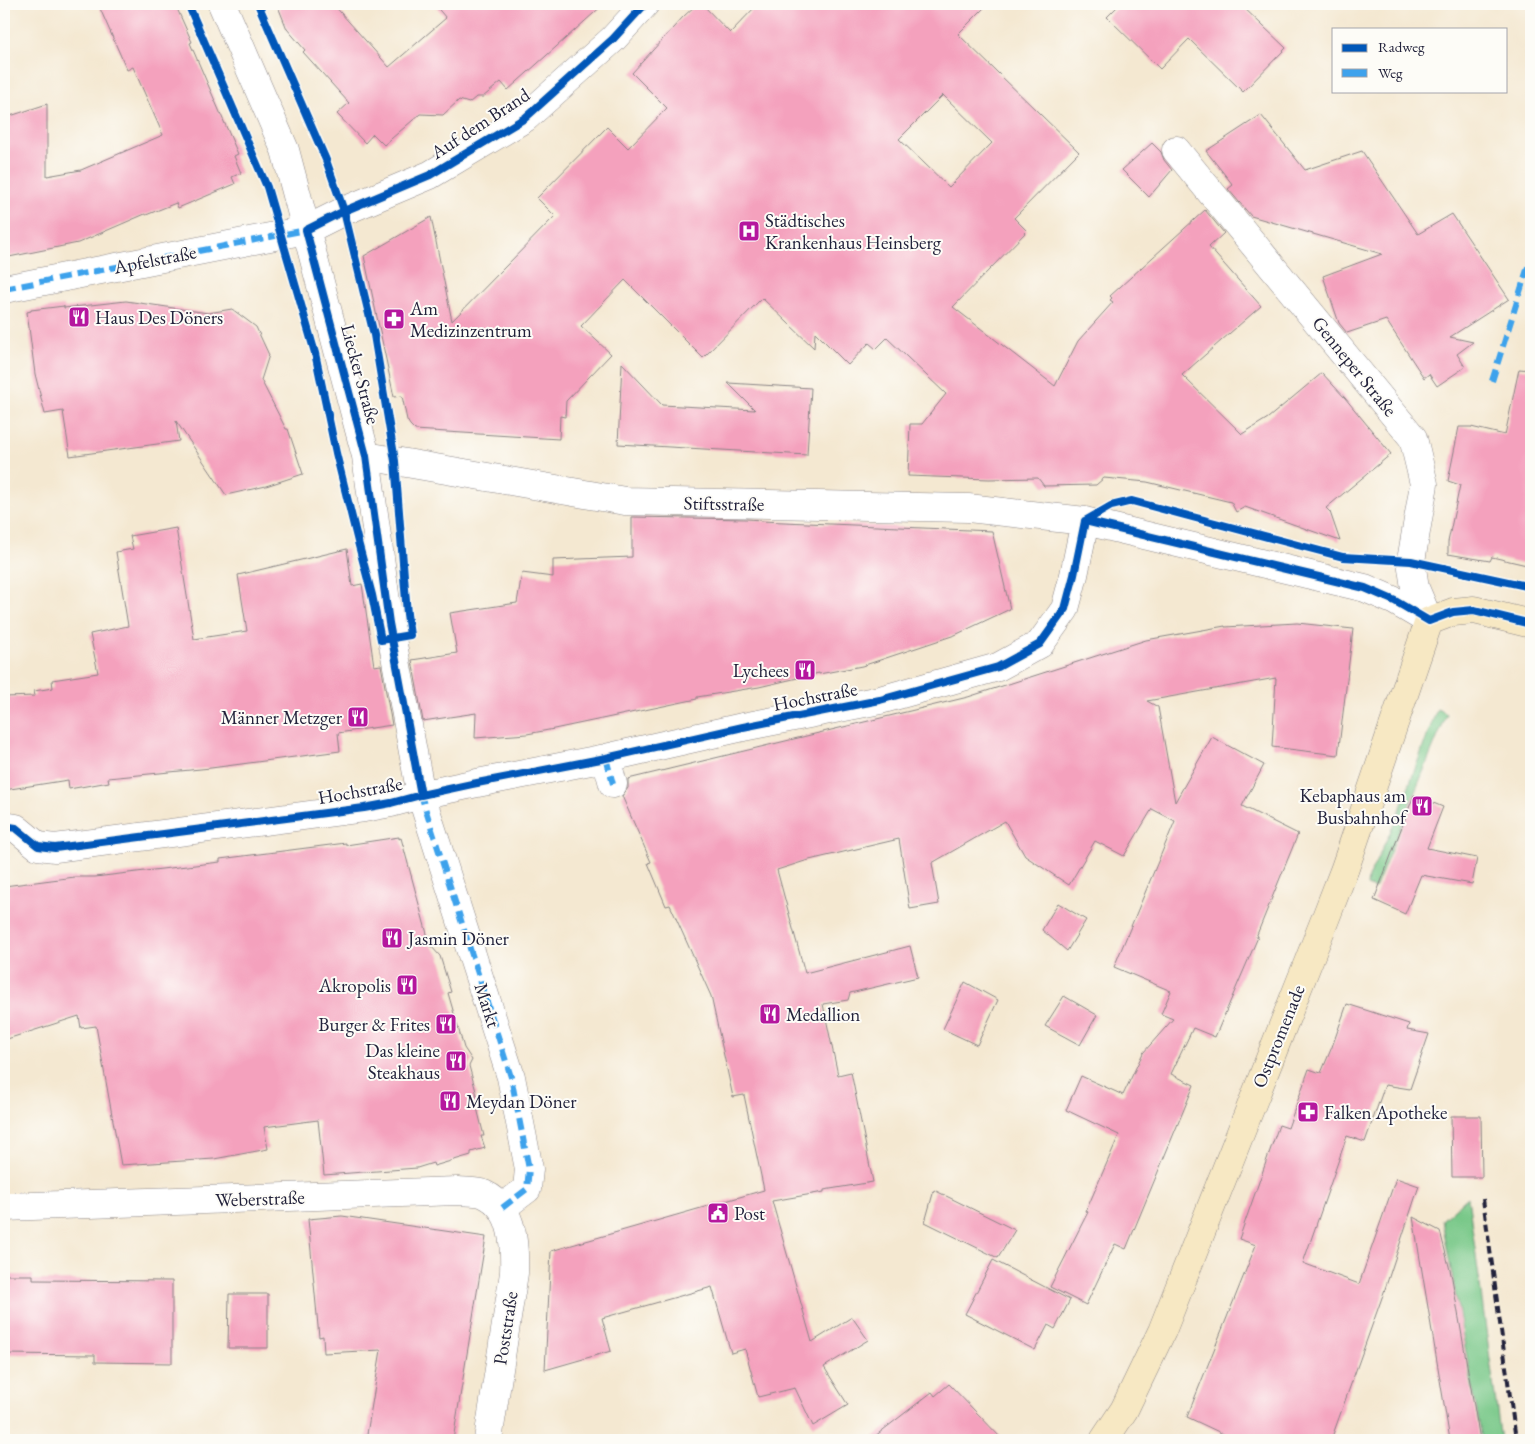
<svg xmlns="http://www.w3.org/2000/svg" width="1535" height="1444" font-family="'EB Garamond',serif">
	<rect width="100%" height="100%" fill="#fdfcf7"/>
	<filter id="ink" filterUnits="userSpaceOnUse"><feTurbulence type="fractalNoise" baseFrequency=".02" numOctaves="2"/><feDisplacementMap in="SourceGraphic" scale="10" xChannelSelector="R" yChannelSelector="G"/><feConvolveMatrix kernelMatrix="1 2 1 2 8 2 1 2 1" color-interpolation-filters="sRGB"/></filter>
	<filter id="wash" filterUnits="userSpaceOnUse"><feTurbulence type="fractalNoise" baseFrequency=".0096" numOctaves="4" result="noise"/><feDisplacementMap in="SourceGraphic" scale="20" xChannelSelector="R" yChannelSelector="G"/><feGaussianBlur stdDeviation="1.12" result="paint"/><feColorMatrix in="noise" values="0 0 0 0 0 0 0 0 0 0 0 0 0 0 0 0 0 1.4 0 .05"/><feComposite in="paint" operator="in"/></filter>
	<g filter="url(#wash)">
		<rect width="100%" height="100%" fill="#f4e8d1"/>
		<path fill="#78c888" stroke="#4d7562" d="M1437 709 1447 714 1375 889 1367 886 1368 878 1397 818Z
			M1468 1197 1501 1440H1482L1442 1220Z"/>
		<g id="blocks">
			<path fill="#f4a1bd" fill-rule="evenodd" d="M98 4H175L192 42 190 43 238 154 234 156 241 173 232 177 235 184 178 208 176 203 146 215 145 214 78 243 4 258V118L47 104V176L81 170 163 135 133 67 127 70Z
				M277 4H333L389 67 446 18 434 4H604L508 90 501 82 483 97H476L469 103 459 100 443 115 420 114 384 145 373 134 365 143 337 114 349 103 303 52 305 50 287 29Z
				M697 4H702L730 33 758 4H988L958 34 1079 152 1014 218 1027 231 953 307 1055 386 1078 341 1113 302 1110 300 1112 298 1110 296 1205 210 1224 233 1209 247 1261 306 1182 375 1242 434 1268 418 1322 373 1345 398 1391 454 1326 508 1330 512 1340 541 1245 507 1236 512 1231 502 1147 482 1104 478 1096 485 1044 486 1038 478 989 479 908 476 910 424H922L946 394 887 338 876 349 869 343 848 365 815 332 814 348 762 298 703 358 625 280 581 326 611 354 566 401 565 417 560 416 559 439 415 430 410 425 407 420 402 396 394 397 364 256 431 217 452 321 555 216 537 198 607 127 628 148 667 108 632 73 683 17ZM943 95 992 143 949 187 899 139Z
				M1120 4H1240L1286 48 1243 92 1189 39 1160 69 1107 17Z
				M1261 115 1305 170 1362 151 1418 234 1452 214 1509 299 1450 337 1473 342 1457 354 1465 367 1437 386 1429 374 1424 378 1386 320 1347 333 1339 323 1323 276 1382 254 1251 216 1228 189 1233 185 1206 151Z
				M1152 143 1161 152 1164 160 1172 170 1149 197 1122 170Z
				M126 301 208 313 232 309 256 327 269 355 261 380 286 429H288L303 474 266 486 226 495 176 421 179 441 70 456 63 411 45 414 35 374 27 312 31 311V310L64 306V308Z
				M622 363 662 405 755 410 728 383 811 388 807 455 618 444Z
				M1519 369 1531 370V566L1492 557 1490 561 1448 554V542L1460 485 1448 481 1459 427H1471L1505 435Z
				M632 517 747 519 761 520V521L992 531 1010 609 955 635 862 666 819 674V673L759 687 697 697V699L554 729 527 734 475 738 476 713 423 721 412 660 457 653 450 613 517 603 522 573 553 577V560L632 557Z
				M176 528 194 639 247 631 238 575 347 549 352 586 362 584 374 666 381 665 392 725 338 733 340 751 211 768 108 778 109 782 69 789 68 780 4 790V697L35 696 34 691 53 688 52 680 98 673 90 634 128 626 116 552 133 549 130 536Z
				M1297 623 1353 629 1338 755 1272 747 1276 678 1147 701 1158 707 1175 802 1212 737 1264 765 1242 806 1298 834 1256 937H1258L1215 1037 1193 1028 1171 1074 1194 1085 1126 1249 1115 1244 1086 1305 1050 1287 1088 1212 1086 1211 1119 1135 1066 1110 1081 1076 1123 1095 1143 1053 1173 1019 1161 1014 1171 991 1114 967 1175 821 1152 809 1124 856 1095 841 1069 885 1025 856 1005 821 932 863 939 904 910 909 899 839 805 861 777 870 805 973 910 946 918 977 850 993 848 1000 823 1004 838 1075 851 1072 873 1182 824 1190V1192L772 1201 812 1342 852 1317 868 1340 824 1367 848 1405 813 1426 795 1388 758 1397 745 1349 731 1353 712 1287 602 1318 611 1351 545 1370 551 1251 764 1190 744 1095 733 1097 711 996 670 905 666 906 648 863 651 862 622 796 628 788V779L968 697 1146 640 1225 626V627Z
				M1414 795 1443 807 1427 848 1477 858 1472 884 1421 875 1405 914 1374 900Z
				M399 837V839L401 838 430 945 440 956 451 992 448 993 464 1048 472 1060 469 1066 477 1095 474 1096 484 1136H481L485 1148 471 1152V1155L434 1166 433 1163 417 1168 324 1175 318 1120 264 1127 268 1149 214 1159 121 1165 96 1026 81 1028 79 1016 4 1040V886L75 877H95L220 862V859L346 843V845Z
				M1058 903 1086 920 1067 951 1042 930Z
				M965 982 998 1000 977 1045 943 1029Z
				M1064 996 1097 1015 1080 1045 1045 1026Z
				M1347 1004 1409 1024 1407 1030 1429 1034 1410 1089 1385 1085 1365 1142 1347 1136 1303 1263 1359 1284 1396 1178 1419 1186 1384 1292 1331 1440H1236L1187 1417 1256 1245 1239 1239 1279 1125 1288 1128 1309 1069 1321 1073 1332 1047Z
				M1451 1116H1481L1482 1177H1452Z
				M934 1190 1015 1230 998 1258 925 1222Z
				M342 1216 486 1237 453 1440H366L381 1350 324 1353 323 1336 319 1337 308 1219Z
				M1413 1217 1440 1231 1452 1278 1480 1440H1450Z
				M993 1260 1070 1300 1055 1329 1048 1325 1035 1350 965 1314Z
				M4 1275H33V1280L172 1281V1363L95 1362V1355L4 1354Z
				M229 1294H268V1348H228Z
				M949 1384 1003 1440H870L932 1392 935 1396Z"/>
		</g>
	</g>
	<g filter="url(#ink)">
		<use href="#blocks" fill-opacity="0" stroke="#8b8586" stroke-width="1"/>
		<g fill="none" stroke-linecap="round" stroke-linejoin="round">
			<g stroke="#8b8586" stroke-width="29">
				<path id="street" d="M222 4 285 150 366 456 389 623 421 795 511 1077 529 1169 527 1189 502 1208
					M1176 150 1413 438 1424 484 1411 561 1415 588 1429 621
					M4 289 306 230 344 211 430 175 525 118 613 39 645 4
					M366 456 625 501 968 508 1085 521 1365 588 1395 601 1429 621
					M606 758 613 784
					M4 826 16 828 38 846 55 848 364 808 391 803 421 795 472 784 606 758 743 727 880 700 998 667 1040 644 1065 609 1074 575 1085 521
					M4 1207 457 1191C466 1192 477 1191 484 1194 514 1207 515 1246 514 1273L488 1440"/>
			</g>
			<g stroke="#8b8586" stroke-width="29">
				<path id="secondary" d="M1104 1440 1124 1410 1162 1331 1326 917 1345 868 1429 621 1453 612 1474 610 1531 624"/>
			</g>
			<use href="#street" stroke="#fff" stroke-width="28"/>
			<use href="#secondary" stroke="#f7e8c3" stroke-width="28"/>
			<path stroke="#22223b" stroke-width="4" stroke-dasharray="8 4" stroke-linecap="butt" d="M1483 1199 1516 1440"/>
			<path stroke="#3ea2ec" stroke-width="6" stroke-dasharray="12 6" stroke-linecap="butt" d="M4 289 306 230
				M1492 381 1531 257
				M606 758 613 784
				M420 792 511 1077 529 1169 527 1189 502 1208"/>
			<g stroke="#fdfcf7" stroke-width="11">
				<path id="cycleway" d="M188 4 267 187 315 353 336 453 358 542 372 595 381 640 410 635 407 614 395 461 374 335 344 211 326 160 258 4
					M1085 521 1365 588 1395 601 1429 621 1453 612 1474 610 1531 624
					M1085 521 1111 506 1132 501 1343 557 1411 561 1531 587
					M421 795 389 623 366 456 306 230 344 211 430 175 525 118 613 39 645 4
					M4 826 16 828 38 846 55 848 364 808 391 803 421 795 472 784 606 758 743 727 880 700 998 667 1040 644 1065 609 1074 575 1085 521"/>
			</g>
			<use href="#cycleway" stroke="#0057b8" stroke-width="8"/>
		</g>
	</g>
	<defs>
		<g id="hospital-square" transform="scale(1.125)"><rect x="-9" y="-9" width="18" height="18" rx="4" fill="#b5179e" stroke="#fdfcf7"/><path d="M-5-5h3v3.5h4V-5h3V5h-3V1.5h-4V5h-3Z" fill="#fff"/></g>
		<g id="restaurant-square" transform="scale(1.125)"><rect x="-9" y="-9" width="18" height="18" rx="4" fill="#b5179e" stroke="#fdfcf7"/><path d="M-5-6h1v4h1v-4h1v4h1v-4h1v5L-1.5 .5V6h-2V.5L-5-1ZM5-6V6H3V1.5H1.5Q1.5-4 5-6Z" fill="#fff"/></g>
		<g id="pharmacy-square" transform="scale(1.125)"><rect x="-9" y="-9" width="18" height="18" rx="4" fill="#b5179e" stroke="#fdfcf7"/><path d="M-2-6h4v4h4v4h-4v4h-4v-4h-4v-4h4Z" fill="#fff"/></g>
		<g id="civic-square" transform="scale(1.125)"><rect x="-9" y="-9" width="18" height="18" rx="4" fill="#b5179e" stroke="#fdfcf7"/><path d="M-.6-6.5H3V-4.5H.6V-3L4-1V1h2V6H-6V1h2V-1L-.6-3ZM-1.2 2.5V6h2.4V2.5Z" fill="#fff"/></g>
	</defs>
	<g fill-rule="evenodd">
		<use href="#hospital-square" x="749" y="231"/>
		<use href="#restaurant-square" x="79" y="317"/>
		<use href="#pharmacy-square" x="394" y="319"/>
		<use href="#restaurant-square" x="805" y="670"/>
		<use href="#restaurant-square" x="358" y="717"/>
		<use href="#restaurant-square" x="1422" y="806"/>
		<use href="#restaurant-square" x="392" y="938"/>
		<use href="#restaurant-square" x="407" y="985"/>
		<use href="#restaurant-square" x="770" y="1014"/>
		<use href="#restaurant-square" x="446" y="1024"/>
		<use href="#restaurant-square" x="456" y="1061"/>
		<use href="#restaurant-square" x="450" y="1101"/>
		<use href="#pharmacy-square" x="1308" y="1112"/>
		<use href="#civic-square" x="718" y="1213"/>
	</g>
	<g text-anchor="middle" stroke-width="4" stroke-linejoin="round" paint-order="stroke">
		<g font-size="19" fill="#22223b" stroke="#fdfcf7">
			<text transform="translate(480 123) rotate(-33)" y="7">Auf dem Brand</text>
			<text transform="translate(155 259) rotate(-11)" y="7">Apfelstraße</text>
			<text transform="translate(1355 366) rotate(51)" y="7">Genneper Straße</text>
			<text transform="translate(361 374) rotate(75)" y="7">Liecker Straße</text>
			<text transform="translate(724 503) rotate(1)" y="7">Stiftsstraße</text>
			<text transform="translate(815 696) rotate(-11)" y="7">Hochstraße</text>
			<text transform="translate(360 790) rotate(-10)" y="7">Hochstraße</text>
			<text transform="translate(488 1005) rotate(72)" y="7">Markt</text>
			<text transform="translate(1278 1036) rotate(-68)" y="7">Ostpromenade</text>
			<text transform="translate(260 1198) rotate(-2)" y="7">Weberstraße</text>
			<text transform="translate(505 1328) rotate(-81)" y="7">Poststraße</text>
		</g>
		<g font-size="19" fill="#22223b" stroke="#fdfcf7" text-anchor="start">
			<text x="765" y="227">Städtisches<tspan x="765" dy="22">Krankenhaus Heinsberg</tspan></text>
			<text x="410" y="315">Am<tspan x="410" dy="22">Medizinzentrum</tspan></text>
			<text x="95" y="324">Haus Des Döners</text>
			<text x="789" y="677" text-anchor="end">Lychees</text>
			<text x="342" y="724" text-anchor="end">Männer Metzger</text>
			<text x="1406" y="802" text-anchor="end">Kebaphaus am<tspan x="1406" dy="22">Busbahnhof</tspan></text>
			<text x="408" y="945">Jasmin Döner</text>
			<text x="391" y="992" text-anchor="end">Akropolis</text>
			<text x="786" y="1021">Medallion</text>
			<text x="430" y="1031" text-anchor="end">Burger &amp; Frites</text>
			<text x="440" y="1057" text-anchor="end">Das kleine<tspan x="440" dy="22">Steakhaus</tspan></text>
			<text x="466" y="1108">Meydan Döner</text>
			<text x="1324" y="1119">Falken Apotheke</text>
			<text x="734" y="1220">Post</text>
		</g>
	</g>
	<rect width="1535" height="1444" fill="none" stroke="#fdfcf7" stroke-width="20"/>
	<rect x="1332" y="28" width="175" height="65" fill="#fdfcf7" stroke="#a5a5ac"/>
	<rect x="1342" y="44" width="25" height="8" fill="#0057b8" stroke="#a5a5ac"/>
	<text x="1378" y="52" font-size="15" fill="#22223b">Radweg</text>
	<rect x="1342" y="69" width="25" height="8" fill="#3ea2ec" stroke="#a5a5ac"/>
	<text x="1378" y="78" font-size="15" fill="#22223b">Weg</text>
</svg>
